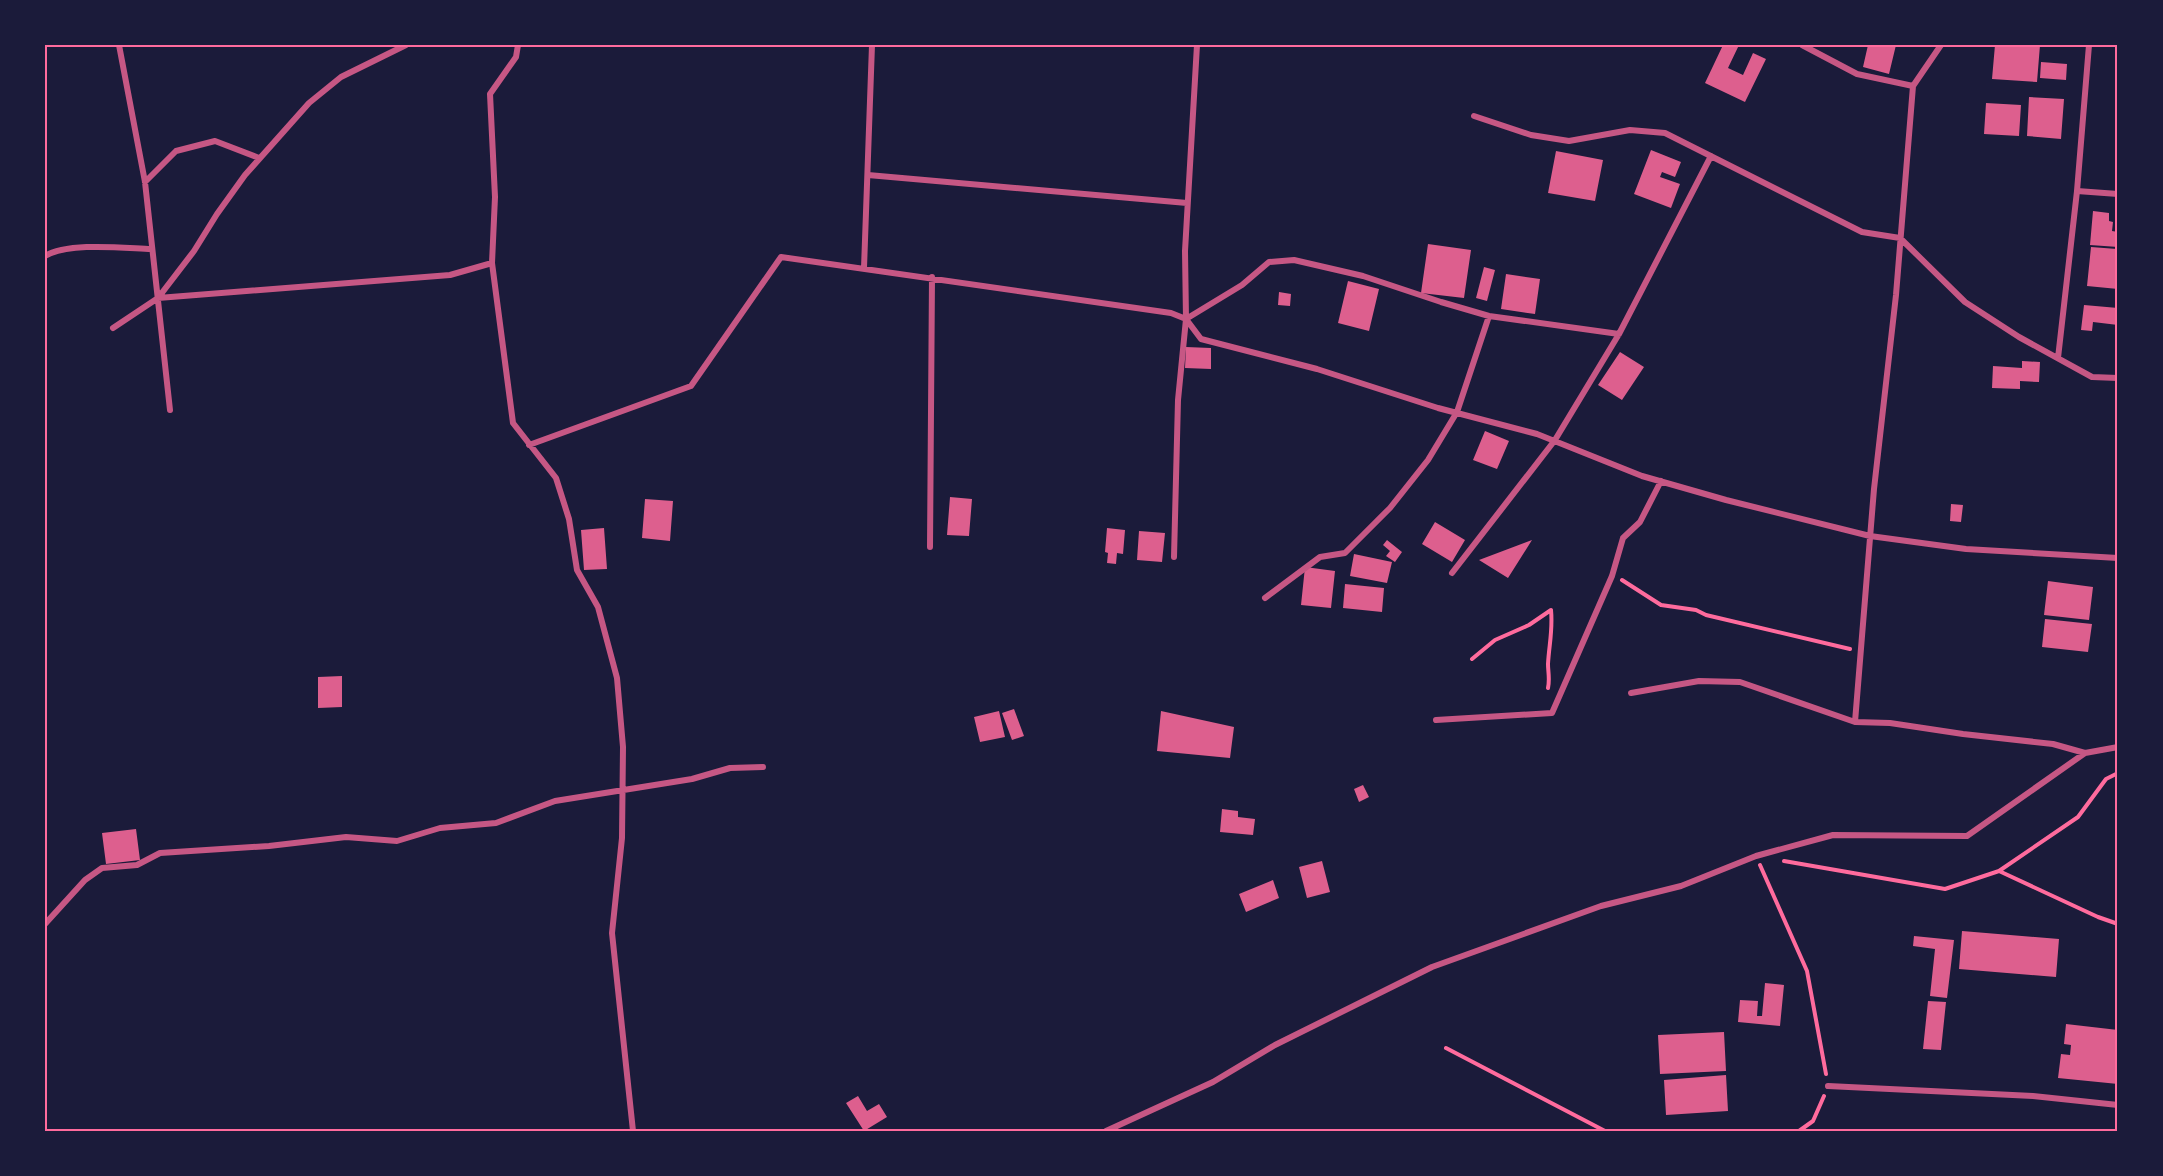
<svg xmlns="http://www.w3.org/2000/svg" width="2163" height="1176" font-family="Montserrat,sans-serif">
	<rect width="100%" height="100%" fill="#1b1b3a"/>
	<path fill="#dd5f8e" d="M1723 45H1739L1728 68 1743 75 1753 53 1766 59 1745 102 1705 83Z
		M1868 45H1896L1889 74 1863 67Z
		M1995 45H2040L2037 82 1992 79Z
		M2041 62 2067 64 2066 80 2040 78Z
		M2029 97 2064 99 2061 139 2027 136Z
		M1986 103 2021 105 2019 136 1984 134Z
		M1651 150 1681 162 1675 177 1662 172 1660 177 1680 184 1671 208 1634 194Z
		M1556 151 1603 160 1595 201 1548 193Z
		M2093 211 2109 213V221L2113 222 2112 231 2118 232V247L2090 245Z
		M1428 244 1471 250 1464 298 1421 293Z
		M2091 247 2117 249 2115 269H2118V289L2087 286Z
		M1484 267 1495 270 1487 301 1476 298Z
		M1506 274 1540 279 1535 314 1501 309Z
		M1348 281 1379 289 1369 331 1338 323Z
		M1279 292 1291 294 1290 306 1278 305Z
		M2084 305 2118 308V325L2093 322 2092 331 2081 330Z
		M1186 347 1211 348V369L1185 368Z
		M1620 352 1644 367 1622 400 1598 385Z
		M2022 361 2040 362 2039 382 2020 381V389L1992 388 1993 366 2022 368Z
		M1485 431 1509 441 1497 469 1473 460Z
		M950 497 972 499 969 536 947 535Z
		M645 499 673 501 670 541 642 538Z
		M1951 504 1963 505 1961 522 1950 521Z
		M1435 522 1465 540 1452 562 1422 544Z
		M604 528 607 569 584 570 581 530Z
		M1107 528 1125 530 1123 554 1117 553 1116 564 1107 563 1108 553 1105 552Z
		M1139 531 1165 533 1162 562 1137 560Z
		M1387 540 1402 552 1395 562 1386 556 1390 551 1383 545Z
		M1532 540 1508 578 1479 560Z
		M1354 554 1392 562 1387 583 1350 576Z
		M1305 567 1335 571 1331 608 1301 605Z
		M2048 581 2093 587 2089 620 2044 615Z
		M1345 584 1384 588 1382 612 1343 608Z
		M2045 619 2092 624 2088 652 2042 647Z
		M342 676V707L318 708V677Z
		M1014 709 1024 736 1012 740 1002 713Z
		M999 711 1005 737 980 742 974 717Z
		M1161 711 1234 727 1230 758 1157 751Z
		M1363 785 1369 797 1359 802 1354 789Z
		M1222 809 1238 811V817L1255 819 1253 835 1220 832Z
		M136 829 140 860 106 864 102 833Z
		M1322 861 1330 892 1307 898 1299 867Z
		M1273 880 1279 898 1246 912 1239 894Z
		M1962 931 2059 939 2056 977 1959 969Z
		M1914 936 1954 940 1947 998 1930 996 1935 949 1913 946Z
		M1765 983 1784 985 1780 1026 1738 1022 1740 1000 1758 1001 1757 1016H1762Z
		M1928 1001 1946 1002 1941 1050 1923 1049Z
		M2066 1024 2118 1030V1084L2058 1078 2061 1054 2070 1055 2071 1045 2064 1044Z
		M1724 1032 1726 1071 1660 1074 1658 1035Z
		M1726 1075 1728 1111 1666 1115 1664 1080Z
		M858 1096 867 1111 879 1104 887 1117 864 1131 846 1103Z"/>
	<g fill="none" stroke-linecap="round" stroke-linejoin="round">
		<path stroke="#ff6b9d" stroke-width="4" d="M1622 580 1661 605 1696 610 1706 615 1850 649
			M1472 659 1495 640 1529 625 1551 610C1553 630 1549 645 1548 664 1548 672 1550 679 1548 688
			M1784 861 1945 889 1999 871 2078 817 2106 779 2118 773
			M1760 865 1807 971 1826 1074
			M1999 871 2098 917 2118 924
			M1446 1048 1605 1131
			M1799 1131 1813 1121 1824 1096"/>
		<path stroke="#c65784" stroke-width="6" d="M119 45 145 182 170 410
			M518 45 516 57 490 94 495 197 492 263 513 423 556 478 569 519 577 570 598 607 617 678 623 747 622 838 612 933 633 1131
			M1802 45 1857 74 1913 86
			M1474 116 1531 135 1569 141 1630 130 1665 133 1862 232 1900 238 1965 302 2019 337 2092 377 2118 378
			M868 175 1187 203
			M145 182 176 151 215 141 259 158
			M2077 191 2089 45
			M45 256C68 242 123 248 151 249
			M864 268 872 45
			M158 298 450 275 492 263
			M1186 319 1242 285 1269 262 1294 260 1363 276 1441 302 1489 316 1619 334
			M113 328 158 298 194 251 217 214 245 175 309 103 341 77 406 45
			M2058 358 2077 191 2118 194
			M529 445 691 386 781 257 1171 313 1186 319 1201 339 1317 369 1438 408 1537 434 1642 476 1726 500 1870 536 1966 549 2118 558
			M930 547 932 277
			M1174 557 1178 400 1186 319 1185 251 1197 45
			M1452 573 1555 440 1619 334 1711 156
			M1265 598 1320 557 1345 553 1390 508 1428 460 1457 412 1489 316
			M1631 693 1699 681 1740 682 1855 722 1890 723 1963 734 2053 744 2085 753
			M1436 720 1552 713 1612 576 1623 538 1640 522 1661 481
			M1855 722 1874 489 1896 295 1913 86 1941 45
			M45 924 85 880 102 868 137 865 160 853 269 846 346 837 397 841 440 828 496 823 555 801 692 779 730 768 763 767
			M1828 1086 2033 1096 2118 1105
			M1106 1131 1213 1082 1275 1045 1432 967 1601 906 1681 886 1756 856 1833 835 1967 836 2085 753 2118 747"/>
	</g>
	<rect width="2163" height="1176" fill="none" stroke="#1b1b3a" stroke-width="93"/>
	<rect x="46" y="46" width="2070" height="1084" fill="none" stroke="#ff6b9d" stroke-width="2"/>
</svg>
